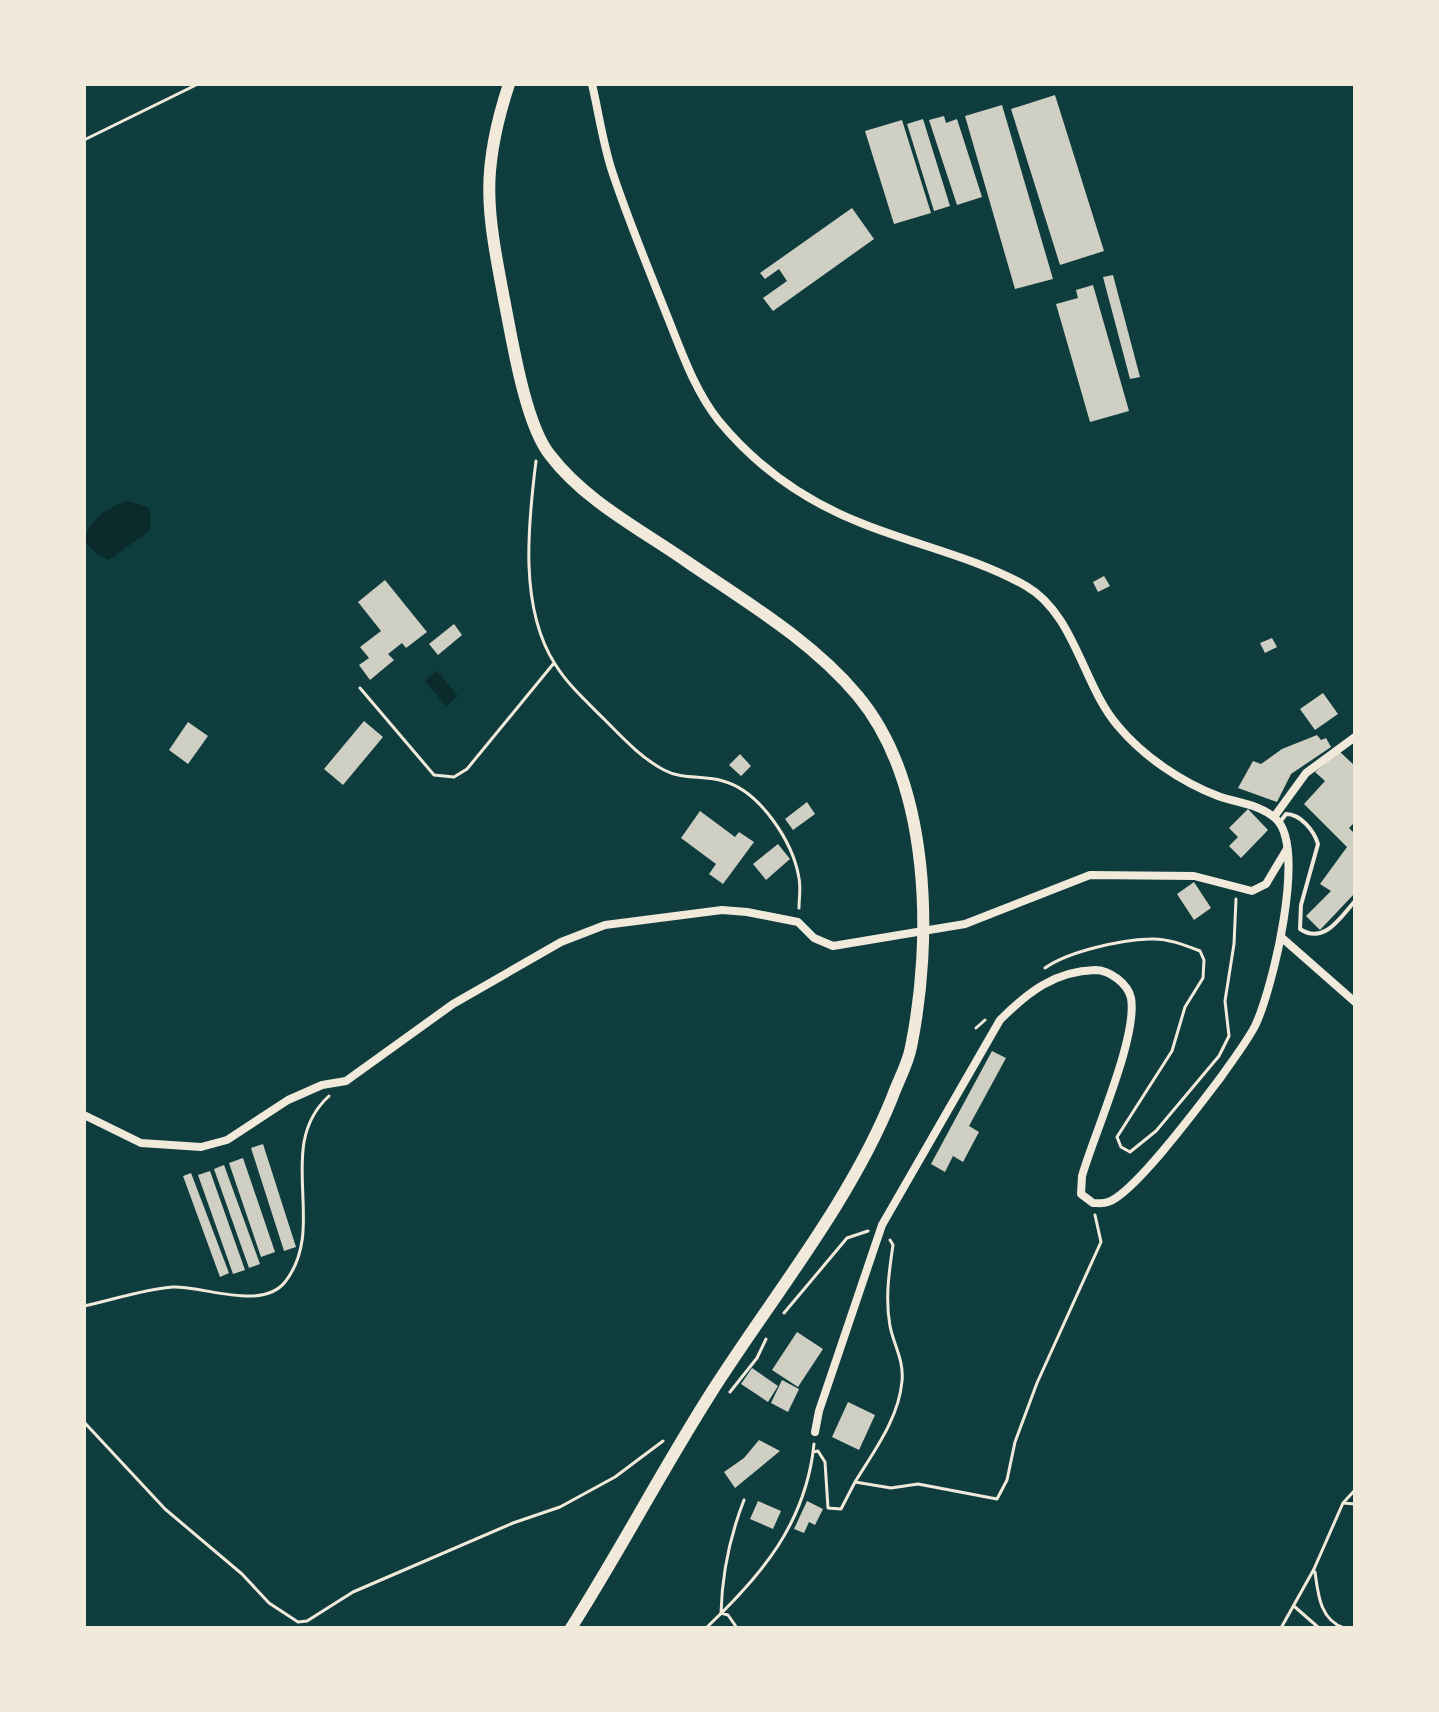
<svg xmlns="http://www.w3.org/2000/svg" width="1439" height="1712" font-family="'Noto Sans',sans-serif">
	<rect width="100%" height="100%" fill="#0f3d3e"/>
	<path fill="#0a2a2b" d="M127 501 148 507 151 517 150 530 109 560 96 553 85 542C86 521 108 507 127 501Z
		M437 671 458 696 446 706 425 681Z"/>
	<path fill="#cfcfc3" d="M1055 95 1104 251 1060 265 1011 109Z
		M1002 105 1053 279 1015 289 965 116Z
		M944 116 946 123 957 119 982 197 957 205 929 120Z
		M923 119 950 206 934 211 907 124Z
		M902 120 931 213 894 224 865 131Z
		M852 208 874 239 773 311 763 298 787 281 779 269 765 279 760 273Z
		M1113 275 1140 377 1130 379 1103 277Z
		M1093 285 1129 411 1090 422 1056 304 1078 298 1076 290Z
		M1104 576 1110 586 1098 592 1093 582Z
		M385 580 427 632 406 648 402 643 388 654 394 660 370 680 359 665 369 658 360 647 381 631 358 602Z
		M454 624 462 635 438 655 429 644Z
		M1272 638 1277 647 1265 653 1260 643Z
		M1323 693 1338 714 1315 730 1300 709Z
		M364 721 383 737 343 785 324 769Z
		M188 722 208 736 188 764 169 750Z
		M1317 735 1321 740 1326 738 1331 747 1291 774 1277 802 1238 788 1253 761 1261 764 1282 749Z
		M1339 751 1355 766V822L1349 828 1355 834V893L1320 930 1306 916 1331 891 1320 884 1347 847 1304 804 1325 781 1315 772Z
		M740 754 751 766 741 776 729 765Z
		M807 802 815 814 793 830 785 819Z
		M1248 809 1268 830 1241 858 1229 846 1238 837 1229 828Z
		M700 811 735 837 739 832 754 842 723 884 709 874 716 864 681 838Z
		M778 844 790 859 766 880 753 864Z
		M1194 882 1211 908 1194 920 1177 894Z
		M992 1051 1006 1058 969 1126 979 1132 963 1162 953 1156 945 1172 931 1164Z
		M263 1144 296 1247 284 1251 251 1148Z
		M243 1158 275 1252 261 1257 229 1163Z
		M224 1165 260 1264 249 1268 214 1169Z
		M210 1171 245 1270 233 1274 198 1175Z
		M191 1173 229 1273 220 1277 183 1176Z
		M797 1332 823 1349 798 1387 772 1370Z
		M752 1368 778 1386 768 1402 741 1384Z
		M782 1380 799 1389 788 1412 771 1403Z
		M848 1402 875 1415 859 1450 832 1437Z
		M759 1440 780 1451 735 1488 724 1472 744 1458Z
		M758 1501 781 1511 773 1529 750 1519Z
		M807 1501 823 1509 815 1525 809 1522 804 1533 794 1529Z"/>
	<g fill="none" stroke-linecap="round" stroke-linejoin="round">
		<path stroke="#f1e9da" stroke-width="3" d="M84 140 198 84
			M536 461C528 525 519 608 555 664 568 685 586 701 604 719 622 737 641 758 664 770 682 780 704 775 723 781 760 791 793 842 799 878 801 887 799 899 799 908
			M360 688 434 775 454 777 467 769 554 663
			M1045 968C1069 951 1121 940 1150 939 1167 938 1185 945 1200 951L1204 960 1203 978 1185 1007 1172 1051 1117 1137 1121 1147 1130 1152 1156 1131 1219 1056 1229 1036 1225 1001 1234 944 1236 899
			M976 1028 985 1020
			M84 1306C113 1300 144 1289 173 1287 204 1286 262 1311 285 1282 329 1226 273 1147 329 1096
			M784 1313 847 1238 868 1231
			M730 1392 757 1358 766 1339
			M84 1422 165 1509 242 1574 269 1603 298 1622 307 1621 353 1592 513 1523 560 1507 615 1477 663 1441
			M813 1452 818 1451 825 1462 828 1508 841 1509 855 1482 891 1488 918 1484 997 1499 1007 1480 1015 1442 1037 1383 1101 1242 1095 1215
			M855 1482C874 1451 899 1418 902 1381 904 1360 894 1346 890 1326 885 1299 889 1272 893 1245L890 1240
			M1343 1503 1355 1504
			M1315 1572C1318 1594 1320 1620 1344 1628
			M1295 1607 1319 1628
			M706 1628C762 1575 806 1523 814 1444
			M737 1628 728 1615 721 1613C722 1574 730 1536 744 1500
			M1281 1628 1314 1569 1343 1503 1355 1490"/>
		<path stroke="#f1e9da" stroke-width="4" d="M1280 822 1286 814C1301 814 1314 831 1318 844L1301 905 1300 929C1324 945 1340 918 1355 901"/>
		<path stroke="#f1e9da" stroke-width="8" d="M592 84C599 114 603 145 613 174 629 222 649 270 668 318 682 353 695 391 719 421 757 467 805 501 861 523 915 545 975 557 1026 586 1075 614 1083 686 1118 726 1143 756 1181 782 1218 796 1237 803 1259 804 1275 818 1308 845 1272 991 1255 1026 1246 1043 1232 1061 1221 1077 1202 1102 1134 1194 1108 1202 1103 1204 1098 1203 1093 1203L1081 1194 1082 1176C1094 1134 1138 1037 1131 998 1128 984 1110 970 1095 970 1055 971 1028 992 1000 1020L882 1225 819 1411 815 1432
			M1274 817 1306 773 1355 737
			M1281 937 1355 1002
			M84 1115 141 1143 201 1147 227 1140 288 1100 322 1085 346 1081 453 1004 561 942 605 925 722 910 747 912 798 922 814 938 833 946 965 924 1090 875 1194 876 1252 891 1266 884 1287 849"/>
		<path stroke="#f1e9da" stroke-width="12" d="M509 84C480 172 487 210 504 299 512 339 525 424 550 455 585 501 640 529 686 561 746 602 811 640 858 696 931 784 933 939 911 1047 908 1064 898 1081 892 1098 849 1204 772 1297 711 1393 662 1470 620 1551 571 1628"/>
	</g>
	<rect width="1439" height="1712" fill="none" stroke="#f1e9da" stroke-width="172"/>
</svg>
